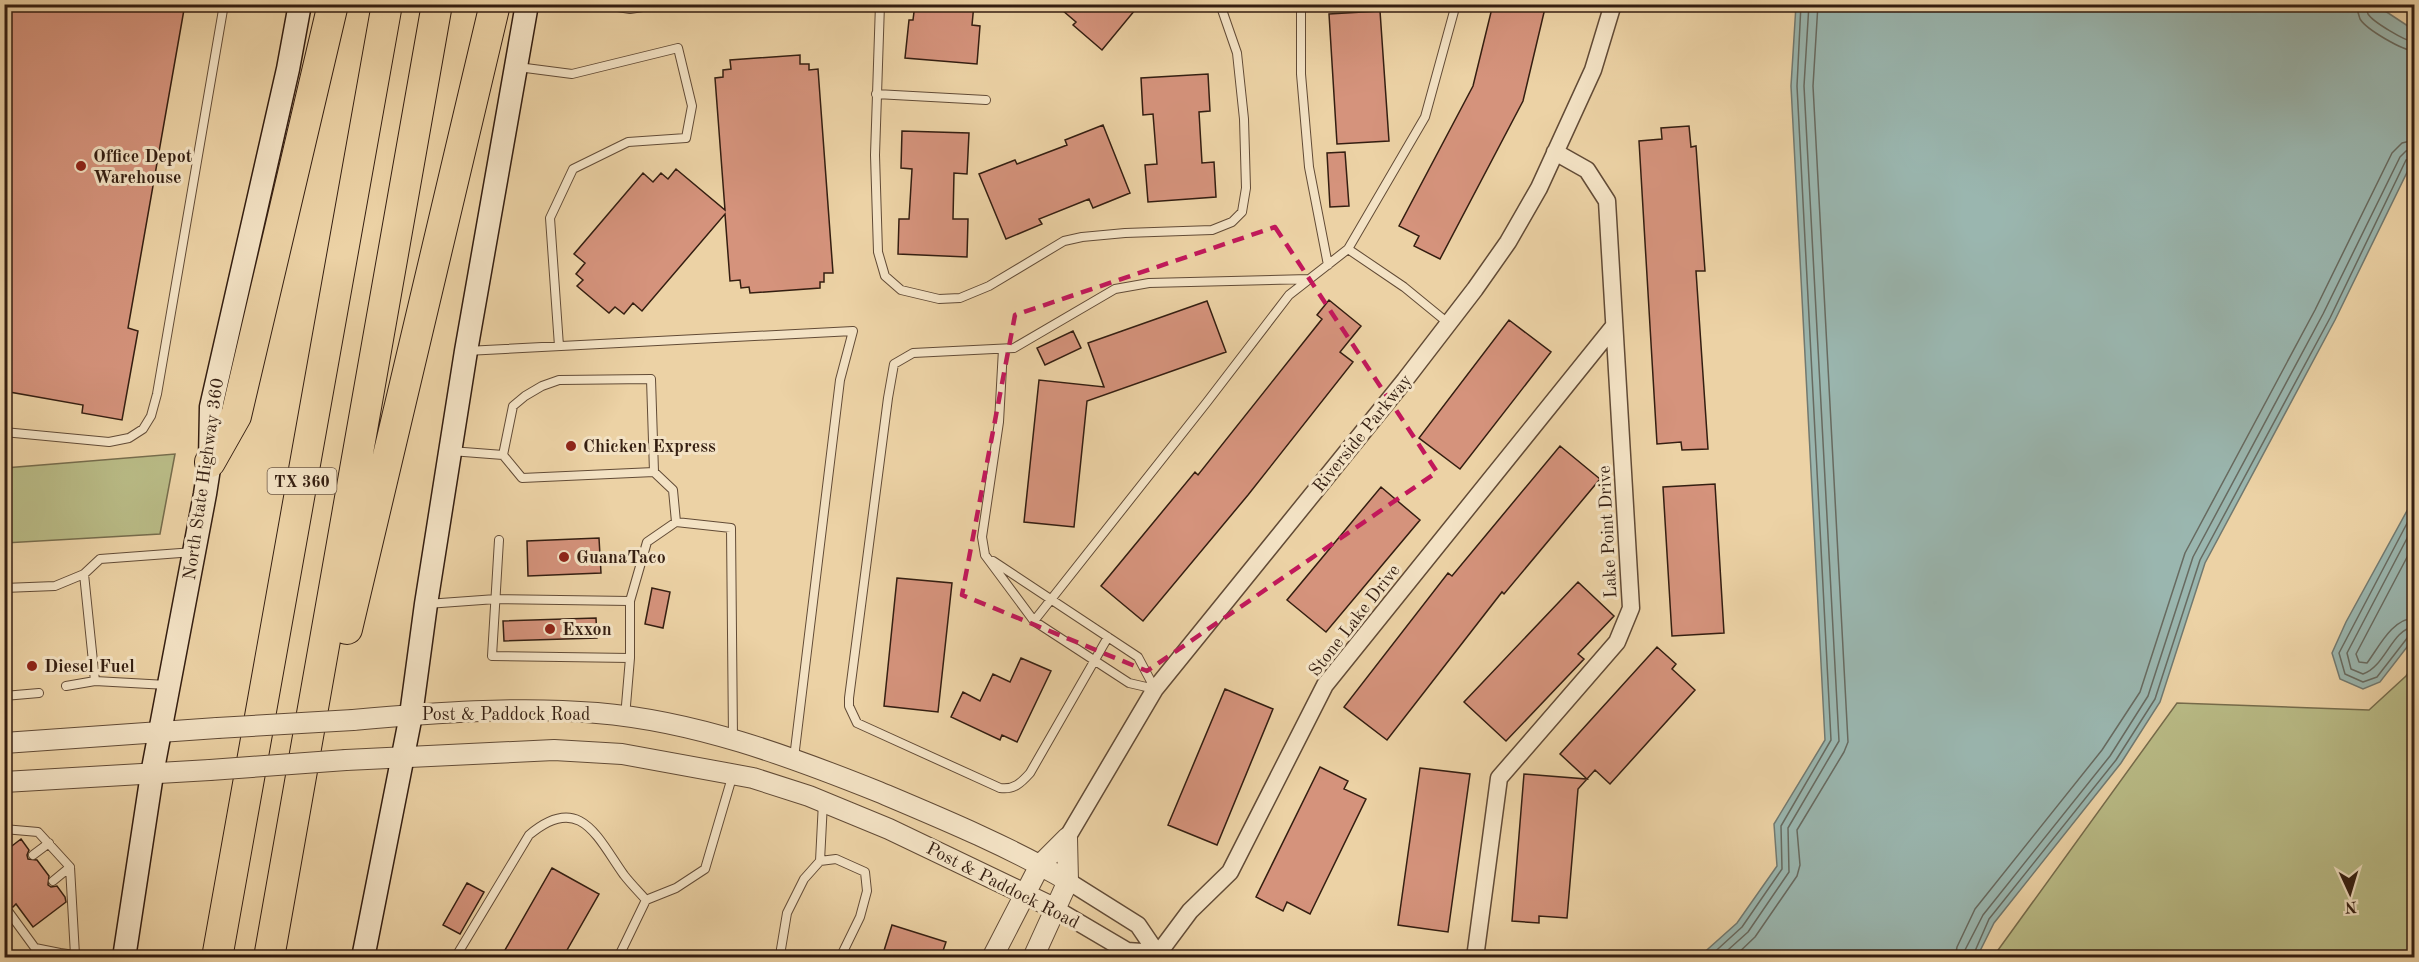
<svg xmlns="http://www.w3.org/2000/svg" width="2419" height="962" font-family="'Old Standard TT',serif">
	<rect width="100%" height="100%" fill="#ecd2a5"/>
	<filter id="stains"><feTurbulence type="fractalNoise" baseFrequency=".00333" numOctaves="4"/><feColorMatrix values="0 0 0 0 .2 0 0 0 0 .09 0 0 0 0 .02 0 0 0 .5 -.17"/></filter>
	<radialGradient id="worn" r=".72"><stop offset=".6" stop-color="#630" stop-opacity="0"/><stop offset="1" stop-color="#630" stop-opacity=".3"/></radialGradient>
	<path fill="#b9bb86" stroke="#766c4c" stroke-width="1.5" d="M175 454 160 534 5 543V468Z
		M2414 664V957H1993L2177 703 2369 710 2406 676Z"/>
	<path fill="#9ab6af" stroke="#717970" stroke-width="1.5" d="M2376 5 2414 30V158L2335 320 2205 563 2160 702 2121 763 1994 923 1977 957H1699L1737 923 1777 866 1774 824 1825 740 1791 86 1796 5Z
		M2414 498V638L2380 682 2363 689 2340 679 2332 653 2346 622Z"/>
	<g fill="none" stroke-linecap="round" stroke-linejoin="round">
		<path stroke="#676a60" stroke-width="1.5" d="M2357 4C2357 10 2358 14 2360 19 2367 30 2402 50 2414 51
			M2366 4C2366 9 2366 10 2368 14 2373 22 2405 41 2414 42
			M2414 510 2339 653 2345 674 2363 682 2377 677 2408 637 2414 635
			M2414 525 2347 653 2351 669 2363 674C2385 667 2392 629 2414 627
			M2414 544 2356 654 2359 662 2367 663C2379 647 2392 619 2414 618
			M1708 958 1742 927 1782 869 1781 826 1831 740 1797 86 1801 4
			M1719 958 1748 932 1789 872 1788 828 1839 741 1804 86 1809 4
			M1733 958 1755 937 1797 876 1800 865 1797 830 1844 752 1848 742 1813 86 1818 4
			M1955 958 1957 947 1975 909 2102 750 2140 692 2185 553 2315 310 2392 153 2402 143 2414 140
			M1964 958 1965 950 1983 915 2110 756 2148 696 2193 557 2323 314 2400 157 2406 151 2414 149
			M1972 958 1989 919 2116 760 2155 699 2200 560 2330 318 2406 160 2414 157"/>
	</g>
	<path fill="#d5937c" stroke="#341e11" stroke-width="1.5" d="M4 4H185L128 328 138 331 122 420 82 413 83 405 4 391Z
		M915 4H974L972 25 980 26 977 64 905 58 909 20H913Z
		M1055 4H1140L1102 50 1073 25 1076 22Z
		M1493 4H1546L1523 101 1440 259 1414 246 1419 236 1399 226 1473 86Z
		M1380 11 1389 141 1337 144 1329 14Z
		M800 55V64H809V70L818 69 833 273H824V282H820V288L750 293 749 287 741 288 740 280 730 281 725 214 642 311 633 303 624 314 615 307 609 313 577 286 583 280 576 274 585 263 574 254 643 173 653 182 661 173 668 179 676 169 725 210 715 78 723 77V70L731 69 730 60Z
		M1208 74 1210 111 1199 112 1202 163 1214 162 1216 197 1148 202 1145 165 1157 164 1153 114 1143 115 1141 78Z
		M1103 125 1130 193 1093 208 1089 199 1039 219 1042 224 1006 239 979 174 1015 160 1017 164 1067 145 1065 140Z
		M1689 126 1691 147 1696 146 1705 271H1696L1708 449 1682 450 1681 442 1657 444 1639 141 1662 139 1661 128Z
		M902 131 969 133 967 174 954 173 953 219H968L967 257 898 254 899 219H909L912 169 901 168Z
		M1345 152 1349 206 1330 207 1327 153Z
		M1329 300 1361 326 1340 352 1353 362 1248 495 1143 621 1101 586 1195 472 1198 475 1322 319 1317 315Z
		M1207 301 1226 352 1087 401 1074 527 1024 522 1039 380 1104 387 1088 343Z
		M1509 320 1551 352 1460 469 1419 438Z
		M1073 331 1081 348 1045 365 1037 348Z
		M1560 446 1600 479 1504 594 1502 592 1387 740 1344 707 1448 573 1452 576Z
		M1715 484 1724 633 1672 636 1663 487Z
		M1381 487 1420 520 1326 632 1287 600Z
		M599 538 601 573 528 576 527 541Z
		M897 578 952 583 938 712 884 706Z
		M1578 582 1614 616 1578 654 1584 659 1506 741 1464 702Z
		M652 588 670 592 663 628 645 624Z
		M596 618 597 638 504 641 503 621Z
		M1657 647 1676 664 1672 669 1695 690 1610 784 1595 770 1578 789 1567 918 1539 916V923L1512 921 1524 774 1587 779 1560 754Z
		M1021 658 1051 671 1017 742 1002 735 1000 740 951 717 963 692 980 701 993 674 1010 682Z
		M1225 689 1273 709 1217 845 1168 825Z
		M1320 767 1348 781 1344 789 1366 799 1310 914 1287 902 1283 911 1256 897Z
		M1420 768 1470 774 1448 932 1398 925Z
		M21 839 29 850 27 855 28 859 37 860 49 876 48 885 51 887 57 886 65 897 66 902 33 927 16 904 13 907 4 906V852Z
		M552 868 599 894 563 957H501Z
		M467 883 484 892 460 934 443 925Z
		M892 925 946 942 941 957H882Z"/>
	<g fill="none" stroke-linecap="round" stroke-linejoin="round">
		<g stroke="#624b36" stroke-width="10">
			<path id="service" d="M265 4 298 9
				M600 4 630 9 661 4
				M880 4 875 155 878 252 885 276 901 290 939 299 960 298 989 286 1064 241 1082 237 1125 233 1212 230 1232 222 1242 212 1246 188 1244 119 1237 53 1220 4
				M1301 4V74L1309 167 1328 265
				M518 67 572 74 678 48 692 106 686 138 628 142 573 169 550 218 559 346
				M876 94 986 100
				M1348 249 1404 287 1448 323
				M1003 349 999 422 982 537 985 555 1034 621 1129 683 1155 689
				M466 351 853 331 840 380 794 758
				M4 432 109 442 129 438 143 429 151 416 157 394 224 4
				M451 451 503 455 522 478 654 472 673 490 676 522 731 528 733 739
				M503 455 513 406 525 396 542 386 559 380 651 379 654 472
				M499 540 492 656 630 658
				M993 561 1138 657 1155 689
				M84 574 95 681 167 685
				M4 588 55 586 84 574 100 559 194 552
				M427 604 496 599 630 601
				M1034 621 1207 402 1289 295 1348 249 1425 117 1456 4
				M1108 637 1030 773C1021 783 1014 790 1000 788L857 723 849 706V698L888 398 894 364 913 353 1014 348 1115 289 1149 283 1309 279
				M66 686 95 681
				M4 696 39 693
				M625 717 630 658V601L647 542 676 522
				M4 829 38 832 70 867 75 955
				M33 855 49 843
				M820 861 836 859 865 872 867 891 860 917 840 958
				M53 881 70 867
				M8 911 35 948 60 953
				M59 957 60 953 96 958
				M455 958 529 835C580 792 597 837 624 875 631 884 639 892 646 900
				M618 958 646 900 676 888 705 869 733 774
				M782 958 781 949 787 913 804 879 820 861 823 802"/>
		</g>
		<g stroke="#624b36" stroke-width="19">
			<path id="minor" d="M1067 838 1155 689 1405 380 1475 289 1508 242 1539 188 1593 70 1613 4
				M1068 881 1138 925 1157 953
				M1054 908 1127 951 1157 953
				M1155 958 1190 911 1230 872 1325 685 1614 326
				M1475 958 1499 778 1617 642 1631 608 1607 201 1587 170 1555 152"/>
		</g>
		<g stroke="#624b36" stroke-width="22">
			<path id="tertiary" d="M353 720C433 713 516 706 597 713 695 721 789 756 879 792 943 819 1008 846 1068 881
				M4 743 217 728
				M346 760 554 750 622 754 753 778 809 796 889 829 1054 908
				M4 782 210 770
				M992 958 1040 865 1067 838
				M1033 958 1068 881 1067 838"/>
		</g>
		<g stroke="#341e11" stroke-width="25">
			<path id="secondary" d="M124 958 152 774 205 494 210 462 211 407 288 69 300 4
				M363 958 411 715 426 604 466 351 527 4"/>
		</g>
		<g stroke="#341e11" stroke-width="32">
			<path id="motorway" d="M210 462 236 416 333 4
				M347 629 495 4
				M217 958 387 4
				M269 958 437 4"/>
		</g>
		<use href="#service" stroke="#f3e2c4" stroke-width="8"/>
		<use href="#minor" stroke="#f3e2c4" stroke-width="16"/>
		<use href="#tertiary" stroke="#f3e2c4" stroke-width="20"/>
		<use href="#secondary" stroke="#f3e2c4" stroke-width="22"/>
		<use href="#motorway" stroke="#ecd2a5" stroke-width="30"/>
		<g stroke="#624b36" stroke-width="22" stroke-linecap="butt">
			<path id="tertiary-bridge" d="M217 728 353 720
				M210 770 346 760"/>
		</g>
		<use href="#tertiary-bridge" stroke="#f3e2c4" stroke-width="20"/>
	</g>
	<path fill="none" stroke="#c2185b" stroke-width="4.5" stroke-dasharray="12 8" stroke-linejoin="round" d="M1275 227 1437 472 1147 671 962 595 1015 315Z"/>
	<g fill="#8f2418" stroke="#f3e2c4" stroke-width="2">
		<circle cx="81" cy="166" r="6"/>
		<circle cx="571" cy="446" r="6"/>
		<circle cx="564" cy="557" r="6"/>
		<circle cx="550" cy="629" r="6"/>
		<circle cx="32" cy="666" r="6"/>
	</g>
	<g text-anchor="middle" stroke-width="6" stroke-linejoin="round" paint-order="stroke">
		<rect fill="#f3e2c4" stroke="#6d5947" stroke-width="1.5" x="267.5" y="468" width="69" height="26" rx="4.5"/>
		<g font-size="16" font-weight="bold" fill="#341e11">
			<text x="302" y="487">TX 360</text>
		</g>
		<g font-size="18" font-weight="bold" fill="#341e11" stroke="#f3e2c4" text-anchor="start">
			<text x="93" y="162">Office Depot<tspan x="93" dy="21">Warehouse</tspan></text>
			<text x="583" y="452">Chicken Express</text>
			<text x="576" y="563">GuanaTaco</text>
			<text x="562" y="635">Exxon</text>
			<text x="44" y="672">Diesel Fuel</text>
		</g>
		<g font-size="18" fill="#341e11" stroke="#f3e2c4">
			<text transform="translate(1362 433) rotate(-51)" y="6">Riverside Parkway</text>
			<text transform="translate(203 479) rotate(-82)" y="6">North State Highway 360</text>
			<text transform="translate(1607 532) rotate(-93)" y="6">Lake Point Drive</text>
			<text transform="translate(1354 620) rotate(-52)" y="6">Stone Lake Drive</text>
			<text x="506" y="720">Post &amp; Paddock Road</text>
			<text transform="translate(1003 885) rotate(27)" y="6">Post &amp; Paddock Road</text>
		</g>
	</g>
	<rect width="2419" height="962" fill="none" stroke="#ecd2a5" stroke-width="24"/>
	<rect x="6" y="6" width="2407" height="950" fill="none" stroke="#341e11" stroke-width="3"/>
	<rect x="12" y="12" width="2395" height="938" fill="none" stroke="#341e11" stroke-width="1.5"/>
	<g transform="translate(2350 893) rotate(176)" stroke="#f3e2c4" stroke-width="4.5" paint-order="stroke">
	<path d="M0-4.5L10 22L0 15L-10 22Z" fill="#341e11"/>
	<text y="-9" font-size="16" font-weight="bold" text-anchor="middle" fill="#341e11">N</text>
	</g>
	<rect width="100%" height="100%" filter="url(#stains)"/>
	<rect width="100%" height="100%" fill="url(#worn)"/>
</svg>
